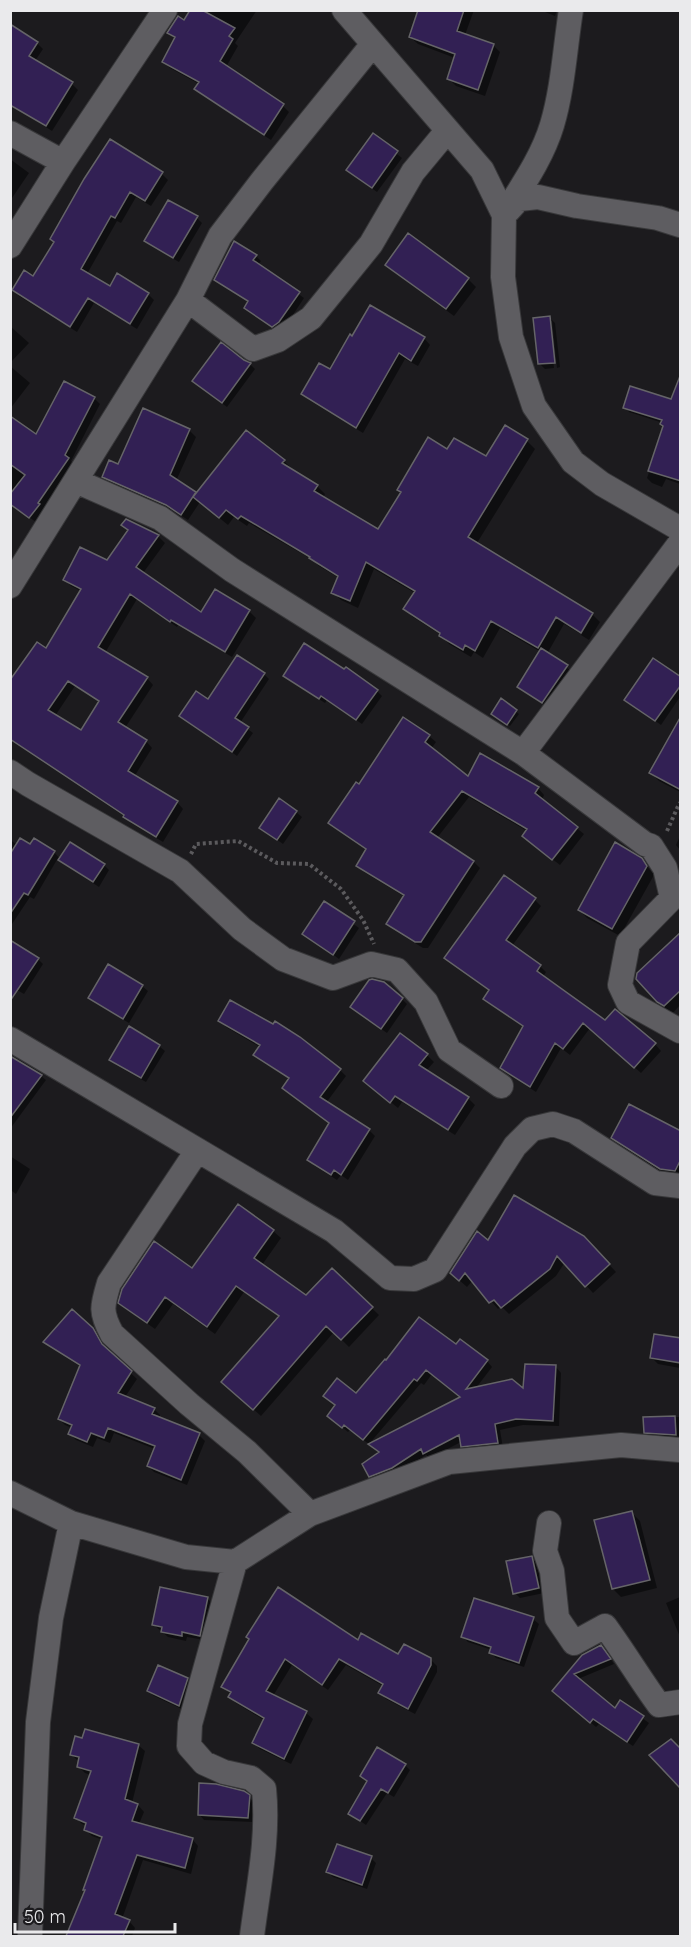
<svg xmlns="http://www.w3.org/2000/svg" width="691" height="1947" font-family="Quicksand,sans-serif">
	<rect width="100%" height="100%" fill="#1c1b1e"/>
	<path fill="#0007" fill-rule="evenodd" d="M191 10H257L235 43 238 46 226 67 283 106 289 112 271 140 202 95 196 89 199 84 170 68 164 62 176 39 169 32 185 22Z
		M420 10H474L465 35 493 45 500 52 485 96 456 86 448 78 455 58 418 44 410 37Z
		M540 10H557L555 16Z
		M10 26 37 43 43 49 35 61 72 84 78 90 52 131 10 104Z
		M373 135 402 158 377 192 353 175Z
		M110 141 162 174 168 180 151 206 136 197 121 223 117 221 87 274 110 288 118 276 148 294 154 300 137 329 94 303 77 332 19 296 14 290 34 279Z
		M10 159 29 173 10 201Z
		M197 218 202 223 179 262 151 246 146 241Z
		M256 256 261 261 258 265 304 298 285 327 278 331 251 313 249 302 216 279Z
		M387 265 468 279 476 287 454 316 395 273Z
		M549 317 555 323 560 367 557 368 552 321H549L554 368 545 369 540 364Z
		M10 326 29 343 10 363Z
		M424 338 430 345 418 366 405 359 363 433 309 400 303 394 330 371Z
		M244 362 250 364 255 369 227 407 199 386Z
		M10 366 30 383 10 409Z
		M94 398 100 404 71 461 74 465 43 510 45 511 36 522 10 504V418L37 437Z
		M680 405V484L666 479 662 487 652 483 647 478 665 426 663 423 629 412 625 407Z
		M189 430 196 437 176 481 197 495 284 461 292 469 291 470 317 486 325 494 323 498 379 531 402 493 398 490 448 451 486 458 527 441 535 449 477 543 590 614 579 633 564 624 547 654 573 672 548 707 519 687 541 652 500 628 483 658 474 652 471 657 449 644 441 635 413 617 405 609 415 593 374 569 358 608 341 600 333 592 339 578 319 566 313 560 249 523 247 526 234 517 228 525 200 502 188 520 174 511 110 483 103 476 118 466Z
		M126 520 158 536 165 543 143 573 202 614 249 611 256 618 232 657 178 625 177 627 137 599 105 653 147 678 153 685 125 728 146 741 152 748 134 777 177 802 183 809 163 842 131 823 124 816 10 740V691L46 650 81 591 71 586 65 580 107 562 129 531 123 525ZM75 686 100 702 82 732 55 716Z
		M593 615 600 622 589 640 581 635Z
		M264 674 269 679 240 723 253 733 237 756 181 716Z
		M285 676 377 691 382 696 362 724 327 700 325 703 290 681Z
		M680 679V697L661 725 626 700Z
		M502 701 519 714 510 726 495 716Z
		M680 723V792L659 781 651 773Z
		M429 736 436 742 431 749 469 778 538 788 544 795 542 800 584 834 560 865 530 842 527 831 469 797 437 838 474 862 480 868 428 948H423L394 930 388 923 405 897 364 872 358 865 367 850 330 822 359 786Z
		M296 812 302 817 283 844 261 828Z
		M680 836V850L676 845Z
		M10 840 18 845 54 852 61 860 104 865 109 870 99 887 65 865 58 858 34 899 30 897 10 927Z
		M641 859 654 875 620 936 587 918 579 910Z
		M535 900 541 906 512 946 540 966 546 972 543 977 605 1022 655 1044 661 1051 641 1073 590 1028 570 1055 561 1048 536 1092 508 1074 501 1067 524 1027 491 1005 485 998 490 991 446 958Z
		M324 903 359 928 339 959 304 933Z
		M38 959 43 964 24 994 10 986Z
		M109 966 142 986 148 991 129 1023 95 1003 90 997Z
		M637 979 680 984V1005L673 1013 667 1010Z
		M402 999 407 1004 387 1033 357 1012Z
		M220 1020 340 1070 346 1076 326 1103 369 1130 375 1136 348 1180 341 1175 337 1180 315 1166 309 1160 330 1124 284 1088 290 1079 261 1061 255 1055 260 1047 226 1027Z
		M129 1028 159 1046 165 1051 146 1082 116 1065 111 1059Z
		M427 1055 434 1062 426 1071 468 1098 475 1105 455 1135 402 1102 398 1108 365 1081Z
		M10 1062 41 1076 46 1080 10 1129Z
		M680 1133V1178L669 1177 621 1146 613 1138Z
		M10 1156 30 1169 16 1194 12 1191 10 1193Z
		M238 1206 273 1231 281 1238 262 1265 306 1297 332 1270 379 1315 349 1347 334 1332 261 1416 231 1389 280 1317 244 1292 215 1334 173 1304 155 1329 128 1310 120 1303 193 1270Z
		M489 1242 591 1245 616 1272 593 1293 565 1262 556 1276 509 1314 501 1306 498 1309 473 1280 467 1287 459 1280Z
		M92 1329 99 1336 107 1351 137 1379 125 1397 154 1409 160 1415 159 1419 199 1435 205 1441 187 1485 154 1472 148 1466 155 1449 114 1433 110 1443 97 1438 93 1447 76 1440 70 1434 72 1428 65 1425 59 1419 81 1367 51 1348 45 1342Z
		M680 1340V1368L658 1364 651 1357Z
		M456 1346 487 1361 492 1367 476 1388 525 1391 556 1367 561 1373 559 1426 523 1425 500 1430 503 1448 468 1452 462 1446 461 1442 430 1458 426 1455 398 1473 376 1481 371 1476 462 1398 432 1374 424 1385 421 1383 369 1444 350 1430 348 1432 329 1416 357 1395Z
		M680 1417V1441L652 1439 645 1432V1418Z
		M632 1513 640 1521 657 1588 621 1597 613 1589Z
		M531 1557 536 1563 544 1593 520 1598 515 1593Z
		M680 1597V1637L666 1603Z
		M207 1598 213 1604 205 1640 187 1637 186 1641 168 1637 154 1625Z
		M533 1619 539 1624 524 1667 496 1658 491 1653 492 1650 468 1642 463 1637Z
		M250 1640 358 1642 399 1656 430 1659 437 1666V1672L415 1714 386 1699 380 1692 383 1686 346 1665 328 1690 292 1665 273 1696 306 1713 313 1719 291 1764 260 1749 253 1742 264 1720 236 1703 230 1697 231 1694 223 1687Z
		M606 1652 614 1664 578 1679 615 1710 620 1702 649 1723 633 1746 599 1724 596 1727 559 1696 583 1656Z
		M187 1680 192 1685 184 1710 154 1696 148 1691Z
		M138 1745 145 1751 132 1803 138 1805 144 1812 139 1824 192 1839 198 1846 191 1874 143 1860 122 1919 129 1921 135 1928 132 1936H71L69 1934 86 1891 103 1840 92 1836 85 1829 87 1826 82 1824 75 1817 91 1775 85 1773 78 1766 79 1762 72 1755Z
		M405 1765 410 1770 394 1797 387 1793 366 1825 350 1814 368 1782 362 1776Z
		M244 1793 254 1802 253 1822 204 1820 199 1814Z
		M371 1858 376 1863 367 1889 333 1877 328 1872Z"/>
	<path fill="#322054" stroke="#656468" stroke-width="1.5" fill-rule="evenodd" d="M190 10H202L235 28 229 36 233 39 220 61 284 104 264 135 194 89 199 82 162 62 175 37 167 33 178 16 184 20Z
		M418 10H464L457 31 494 44 478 90 447 79 455 54 409 37Z
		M10 24 38 42 29 56 73 82 46 126 10 105Z
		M373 133 398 151 372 188 346 170Z
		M110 139 163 172 145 201 130 192 115 218 111 216 81 269 110 286 117 273 149 293 130 324 88 298 70 327 12 290 24 270 33 276 54 242 50 239 84 179Z
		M168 200 198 216 173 258 144 241Z
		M408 233 469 278 446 309 385 265Z
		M234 241 257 255 253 260 300 292 279 322 272 327 244 308 248 301 214 280Z
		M370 305 425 337 411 361 399 353 356 428 301 394 319 363 330 369 350 334 352 336Z
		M550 316 555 363 538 364 533 318Z
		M221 342 244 360 251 363 222 403 192 381Z
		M680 376 681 377V481L648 471 663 426 660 424 662 420 623 408 630 386 671 399Z
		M64 381 95 397 65 455 69 458 38 503 40 504 29 518 10 504V494L25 475 10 464V416L36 434Z
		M143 408 190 429 170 475 196 492 181 515 166 505 102 477 109 460 118 464Z
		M505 425 528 439 468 537 593 613 581 633 556 617 538 648 491 621 475 651 465 645 463 650 439 636 440 633 403 609 415 591 366 562 350 601 331 593 338 576 309 558 310 557 241 516 238 519 226 510 219 518 193 497 246 430 285 460 282 463 318 485 314 491 378 529 401 492 397 490 428 437 447 449 454 438 486 456Z
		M126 519 159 535 136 567 201 612 215 589 250 610 225 652 171 620 170 622 130 594 98 647 148 677 118 722 147 740 128 771 178 801 156 837 123 817 124 815 10 739V680L37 642 46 648 81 589 63 580 80 547 107 560 128 530 121 525ZM68 681 99 701 81 730 48 710Z
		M304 643 344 669 346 667 378 690 356 720 321 696 319 699 283 676Z
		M541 648 568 665 542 703 517 687Z
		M237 655 265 673 235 718 249 727 232 752 179 716 196 691 208 699Z
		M653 658 681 677V685L655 721 624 700Z
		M501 698 517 710 507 725 491 714Z
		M681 716V790L649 773Z
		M403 717 430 735 425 742 468 776 480 753 539 787 535 793 578 827 552 860 522 836 527 829 462 791 430 832 474 861 421 942H415L386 924 404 895 356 866 366 849 328 823 356 782 359 784Z
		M279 798 297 811 277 840 259 828Z
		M20 838 30 844 34 838 55 851 28 895 24 893 10 914V854Z
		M70 842 105 864 93 882 58 860Z
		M615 842 642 858 647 866 612 929 578 910Z
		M504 875 536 898 506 940 541 965 537 971 605 1020 615 1009 656 1043 634 1068 583 1023 563 1049 555 1043 530 1087 500 1068 523 1026 483 999 489 990 444 958Z
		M324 901 355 921 333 955 302 934Z
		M681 932V990L664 1006 657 1002 636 979 637 973Z
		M10 940 39 958 10 1001Z
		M108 964 143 985 123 1019 88 998Z
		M372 979 384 982 403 998 381 1029 350 1007 369 980Z
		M230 1000 273 1024 275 1021 300 1037 341 1069 320 1097 370 1129 341 1175 334 1170 331 1175 307 1160 329 1123 282 1088 289 1078 253 1055 260 1045 218 1021Z
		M129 1026 160 1045 141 1078 109 1060Z
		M400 1033 428 1054 419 1065 469 1097 448 1130 395 1096 390 1103 363 1081Z
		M10 1056 42 1075 10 1118Z
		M629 1104 681 1131V1159L675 1171 660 1169 611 1138Z
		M514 1195 584 1236 610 1264 585 1287 557 1256 550 1269 501 1308 494 1300 489 1303 465 1273 459 1281 450 1273 477 1231 488 1240Z
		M238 1204 274 1230 254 1258 306 1295 332 1268 373 1307 341 1340 326 1326 253 1410 221 1382 279 1316 236 1286 207 1327 165 1297 147 1323 118 1303 122 1289 154 1241 192 1268Z
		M72 1309 93 1328 102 1344 132 1371 118 1393 155 1408 152 1414 200 1433 181 1480 147 1466 155 1446 108 1428 104 1438 91 1433 87 1442 68 1434 72 1425 58 1419 80 1365 43 1342Z
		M419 1317 456 1344 460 1339 488 1360 466 1389 512 1379 523 1388 525 1364 556 1365 553 1421 516 1419 495 1424 498 1443 461 1447 459 1435 423 1454 421 1449 392 1468 369 1477 362 1464 379 1452 368 1444 460 1397 426 1370 417 1381 414 1379 363 1440 344 1425 342 1428 327 1416 335 1405 323 1396 337 1378 356 1393 385 1359 386 1360Z
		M654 1334 681 1338V1363L650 1358Z
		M675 1416 676 1435 644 1433 643 1417Z
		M632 1511 650 1580 612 1589 594 1520Z
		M532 1556 539 1588 513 1594 506 1561Z
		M160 1587 208 1597 200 1636 182 1632V1636L161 1632 162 1627 152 1625Z
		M278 1587 358 1640 361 1633 398 1654 404 1644 431 1658V1665L408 1709 378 1693 383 1684 339 1659 322 1685 285 1659 266 1691 307 1711 284 1759 252 1743 264 1718 228 1697 231 1692 221 1687 249 1639 246 1637Z
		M474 1598 534 1617 519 1663 489 1653 491 1647 461 1637Z
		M601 1645 611 1659 574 1674 615 1708 620 1700 644 1716 627 1742 593 1719 590 1723 552 1691 582 1655Z
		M158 1665 188 1678 179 1706 147 1691Z
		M85 1729 139 1744 125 1799 138 1804 132 1821 193 1838 185 1868 137 1855 115 1914 130 1920 123 1936H66L85 1890H83L102 1837 84 1830 86 1823 74 1818 91 1771 77 1767 79 1757 70 1755 75 1736 82 1738Z
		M671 1739 681 1749V1789L649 1755Z
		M377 1747 406 1764 388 1793 381 1789 360 1821 348 1814 367 1781 360 1776Z
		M199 1783 216 1784 244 1791 250 1795 248 1818 198 1815Z
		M337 1844 372 1856 362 1885 326 1872Z"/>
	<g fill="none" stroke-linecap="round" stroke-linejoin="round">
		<g stroke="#38383a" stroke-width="26">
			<path id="minor" d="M344 10 482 170 504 215 503 277 511 337 534 406 573 462 602 484 680 529
				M10 133 63 162
				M508 211 519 199 538 197 577 206 658 218 680 225
				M504 215C522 186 542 158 552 125 563 88 565 48 571 10
				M10 246 63 162 165 10
				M188 300 253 349 278 340 311 318 371 244 413 172 447 131
				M76 481 160 518 232 570 523 753
				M680 543 523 753 645 844 651 846 665 868 672 898 628 943 620 985 628 1002 680 1031
				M10 586 188 300 220 236 262 181 373 44
				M10 772 28 784 180 871 242 929 283 959 333 978 371 964 397 970 426 1002 449 1050 501 1086
				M10 1039 334 1231 390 1278 414 1279 435 1270 515 1146 532 1129 553 1124 574 1131 655 1183 680 1186
				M197 1151 109 1283C102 1306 100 1312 112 1334L189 1404 247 1452 310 1514
				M10 1493 71 1523 186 1557 235 1562 310 1514 449 1462 621 1445 680 1450
				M549 1523 545 1551 552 1571 557 1618 574 1643 605 1626C624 1652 640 1679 659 1705L680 1702
				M235 1562 190 1724 189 1746 204 1763 224 1772 251 1778 264 1789C269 1838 258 1888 252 1936
				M30 1936 38 1722 51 1618 71 1523"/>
		</g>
		<path stroke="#5b5a5d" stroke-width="4" stroke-dasharray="3 3" stroke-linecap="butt" d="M667 831 679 804 680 803
			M191 854 196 844 238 841 277 863 309 864 341 889 363 920 374 944"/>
		<use href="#minor" stroke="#5e5d61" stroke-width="24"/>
	</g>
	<rect width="691" height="1947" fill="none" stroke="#eaeaec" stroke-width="24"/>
	<path d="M15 1923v9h160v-9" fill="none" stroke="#eaeaec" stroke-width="3"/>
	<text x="24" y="1923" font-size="18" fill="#eaeaec" stroke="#1c1b1e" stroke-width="4.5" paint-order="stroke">50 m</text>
</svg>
